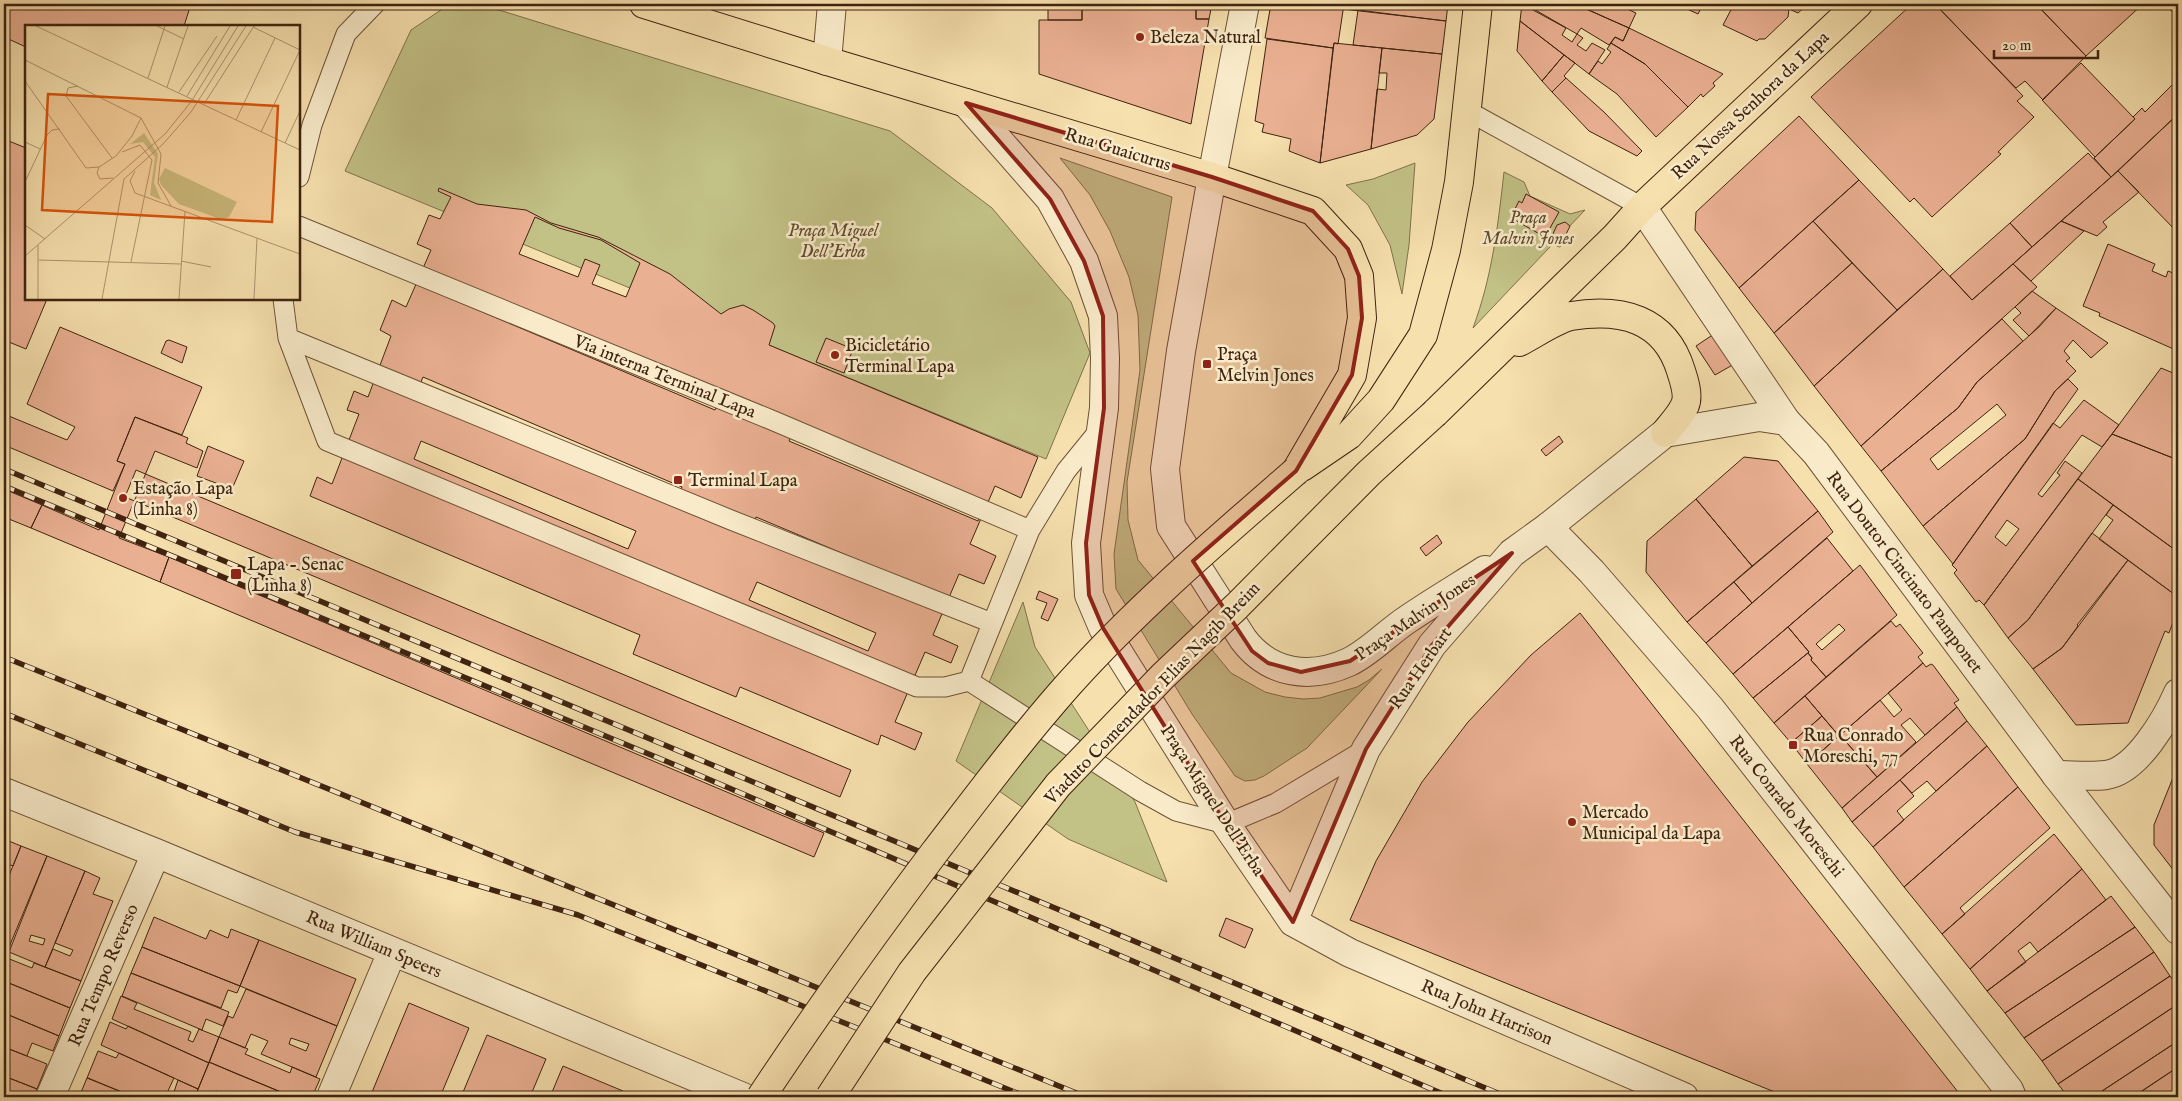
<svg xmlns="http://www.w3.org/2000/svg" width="2182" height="1101" font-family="'IM FELL English',serif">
	<rect width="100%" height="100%" fill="#f6e0ae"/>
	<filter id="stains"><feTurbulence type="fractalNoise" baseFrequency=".004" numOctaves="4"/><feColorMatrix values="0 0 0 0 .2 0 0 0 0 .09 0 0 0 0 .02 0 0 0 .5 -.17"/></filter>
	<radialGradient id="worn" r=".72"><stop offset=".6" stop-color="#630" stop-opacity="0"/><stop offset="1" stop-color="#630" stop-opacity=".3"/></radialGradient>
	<path fill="#c2c186" stroke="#80724b" d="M450 4 499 10 890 131 992 208 1071 302 1090 353 1046 459 345 171 411 30Z
		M1060 158 1172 197 1127 482 1128 520 1138 560 1231 673 1265 692 1285 697 1303 699 1320 698 1357 687 1369 680 1382 669 1307 748 1264 776 1255 780 1245 781 1235 776 1192 714 1116 589 1114 554 1140 370 1138 315 1129 277 1110 231 1090 195Z
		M1415 163 1409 245 1402 294 1390 245 1368 205 1346 185 1373 179Z
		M1504 172 1524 182 1530 196 1570 214 1585 210 1473 328C1492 277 1498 226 1504 172Z
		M1023 602 1035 647 1135 802 1167 882 1068 839 956 761Z"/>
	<path fill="#eab092" stroke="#3f2310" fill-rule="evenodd" d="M4 4H191L184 26H26V47L4 37Z
		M1048 4H1082V20H1048Z
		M1082 4H1196V19H1209L1191 124 1039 74V20H1082Z
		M1196 4H1212L1209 19H1196Z
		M1271 4H1344L1338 44 1334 43 1333 48 1265 38Z
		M1344 4H1448L1446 21 1343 9Z
		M1522 4 1566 28 1562 35 1572 42 1577 34 1583 38 1577 45 1586 51 1592 43 1605 50 1589 74 1520 21Z
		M1525 4H1575L1629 28 1623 41 1615 37 1609 45 1581 28 1577 34Z
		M1575 4H1616L1636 13 1629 28Z
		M1676 4H1703L1698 14Z
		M1734 4H1778L1789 9 1788 17 1765 39H1759L1757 41 1723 25Z
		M1778 4H1808L1798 13Z
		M1912 4H1935L2023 96 2017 101 2034 117 1998 152 2001 154 1932 217 1914 198 1910 202 1811 97Z
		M1935 4H2036L2086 56 2043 100 2025 81 2016 88Z
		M2036 4H2143L2086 56Z
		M2165 4H2178V18Z
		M1358 10 1446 21 1442 54 1353 45Z
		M1520 21 1564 55 1542 81 1517 51Z
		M1629 28 1723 74 1713 83 1715 86 1703 97 1701 94 1688 107 1645 64 1611 43 1615 37 1623 41Z
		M1267 39 1333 48 1320 163 1289 151 1291 139 1262 132 1264 124 1255 121Z
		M1334 43 1382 48 1371 149 1320 163Z
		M1611 43 1645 64 1688 107 1656 137 1617 94 1589 74 1598 61 1602 64 1611 52 1607 49Z
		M1382 48 1442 54 1434 119 1417 135 1371 149 1377 89 1386 90 1387 73H1379Z
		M1564 55 1575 63 1564 76 1566 78 1552 92 1542 81Z
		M2081 63 2135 119 2095 157 2042 100Z
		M1566 78 1604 112 1642 151 1637 156 1589 131 1552 92Z
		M2178 79V114L2111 177 2094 158 2135 119 2133 117 2142 108 2145 112Z
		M2178 114V233L2118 171Z
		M1799 116 1859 180 1739 288 1695 230 1696 212Z
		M4 139 26 148V299H47L26 349 4 340Z
		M2088 153 2111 177 2032 247 2010 223Z
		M2118 171 2139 192 2103 222 2107 227 2097 236 2061 221Z
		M1859 180 1943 269 1897 310 1813 221Z
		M439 188 477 204 526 210 551 223 598 237 670 274 721 314 729 309 743 305 753 310 773 323 775 326 769 345 1038 457 1021 498 995 486 970 544 996 556 984 584 959 574 933 635 958 646 951 663 925 652 895 722 922 733 915 750 881 735 878 745 740 687 736 697 633 654 640 635 310 496 317 477 332 484 359 414 347 410 354 391 368 397 391 336 380 330 392 300 406 307 431 250 417 244 429 215 440 219 451 197 438 191ZM535 217 559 228 601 240 640 263 626 297 592 284 600 265 585 259 578 277 519 254ZM459 288 720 399 715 410 454 300ZM423 377 682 487 677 499 418 389ZM794 429 983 508 978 521 789 441ZM421 441 636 531 628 549 414 459ZM756 517 946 597 752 530ZM757 582 876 633 868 651 749 600Z
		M1526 194 1559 212 1545 237 1513 219 1515 217 1512 215 1519 201 1522 203Z
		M1813 221 1852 263 1774 333 1739 288Z
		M2061 221 2084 231 2031 281 2013 264Z
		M1565 222 1570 226 1560 247 1555 245 1552 236 1557 225Z
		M2010 223 2032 247 1972 300 1950 276Z
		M2108 244 2155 264 2152 271 2166 277 2168 271 2178 275V351L2099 316 2100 313 2083 306Z
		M1852 263 1897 310 1814 386 1774 333Z
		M2013 264 2037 287 1861 446 1814 386 1943 269 1972 300Z
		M2032 291 2056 308 2029 336 2013 320 2021 313 2015 307Z
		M2056 308 2108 343 2091 358 2073 340 2064 351 2070 358 2066 361 2076 371 2055 391 2025 439 1923 526 1881 471 1958 408 1977 382 2039 327ZM1997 404 2006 415 1938 470 1930 459Z
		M2002 319 2023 341 1977 382 1958 408 1881 471 1861 446Z
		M60 327 202 387 182 435 135 417 117 461 125 464 113 491 4 445V414L67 440 75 427 27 404Z
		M1714 334 1736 363 1715 375 1696 346Z
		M826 338 853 349 844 373 816 362Z
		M169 340 187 347 182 363 161 353 166 341Z
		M2161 368 2178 375V460L2112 434Z
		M2068 379 2078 389 1953 564 1923 526 2025 439 2055 391Z
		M2084 400 2119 425 2102 447 2082 435 2038 494 2042 497 2060 475 2057 473 2065 461 2082 473 1984 605 1979 600 1976 602 1954 573 1957 570 1952 565 2053 423 2060 428ZM2007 520 2019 529 2006 546 1995 537Z
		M135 417 188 438 186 443 203 451 197 468 155 451 119 538 169 557 160 582 31 528 42 505 99 530 125 464 117 461Z
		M2112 434 2178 460V552L2078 479Z
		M1559 436 1563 442 1546 456 1541 450Z
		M208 446 244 461 232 489 197 476Z
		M1744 457 1778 461 1818 511 1752 566 1696 499Z
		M136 470 851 770 840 797 125 497Z
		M2078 479 2113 505 2028 620 2008 638 1984 605Z
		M4 489 42 505 31 528 4 517Z
		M1696 499 1752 566 1687 622 1646 572 1647 541Z
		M2113 505 2178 552V597L2099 539 2113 520 2106 515Z
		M1818 511 1833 532 1752 603 1734 582Z
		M2092 533 2128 560 2077 625 2078 626 2062 648 2033 669 2008 638 2028 620Z
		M1437 535 1442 543 1426 556 1420 548Z
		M1827 538 1853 571 1733 674 1706 643Z
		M169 557 824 833 814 857 160 582Z
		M2128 560 2178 597 2173 613 2176 614 2169 633 2165 631 2128 723 2076 725 2033 669 2062 648Z
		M1860 565 1897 615 1826 677 1811 660 1812 658 1808 653 1809 652 1788 627ZM1839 624 1845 630 1822 650 1816 644Z
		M1734 582 1752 603 1706 643 1687 622Z
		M1039 591 1058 599 1048 621 1041 618 1047 603 1036 599Z
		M1580 613 1962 1097H1787L1350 920 1376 861 1422 782 1468 722 1531 655Z
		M1891 621 1896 627 1900 624 1923 653 1918 657 1923 663 1839 736 1805 696Z
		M1788 627 1809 652 1753 698 1733 674Z
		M1808 653 1812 658 1811 660 1826 677 1774 723 1753 698Z
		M1923 663 1926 667 1931 664 1933 665 1959 700 1954 703 1957 707 1925 735 1910 718 1901 725 1916 742 1877 777 1840 735 1880 700 1894 717 1902 710 1888 693Z
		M1805 696 1822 716 1791 743 1774 723Z
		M1957 707 1967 721 1852 822 1842 808Z
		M1822 716 1839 736 1807 764 1791 743Z
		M1967 721 1987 746 1936 791 1927 781 1912 793 1900 780Z
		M1840 735 1877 777 1842 808 1807 764Z
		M1987 746 2018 787 1904 887 1873 847Z
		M2178 765V876L2154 845V825Z
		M1900 780 1914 796 1897 811 1904 820 1873 847 1852 822Z
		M2018 787 2050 828 1960 908 1965 914 1942 934 1904 887Z
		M2054 834 2082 869 1970 969 1942 934Z
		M4 839 21 846 13 866 5 863 4 866Z
		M21 846 47 856 7 952 4 951V888Z
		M47 856 85 871 45 967 9 952ZM31 935 45 939 43 945 29 941Z
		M2082 869 2106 900 2038 952 2030 942 2018 951 2026 962 1987 991 1970 969Z
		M85 871 100 878 93 894 113 901 81 981 45 967 53 949 70 956 73 950 55 943Z
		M2111 896 2135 927 2005 1013 1987 991Z
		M154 917 206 939 210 930 228 938 231 929 259 940 240 986 142 947Z
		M1226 918 1253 929 1245 948 1219 936Z
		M2135 927 2154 952 2024 1038 2005 1013Z
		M259 940 356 979 337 1026 240 986Z
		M142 947 240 986 237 993 228 990 221 1008 131 973Z
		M2154 952 2170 976 2042 1061 2024 1038Z
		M7 958 32 968 34 963 81 981 70 1008 4 981V964Z
		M131 973 229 1012 223 1026 206 1019 202 1030 122 996Z
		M2170 976 2178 987V1004L2058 1084 2042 1061Z
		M4 981 70 1008 59 1036 4 1013Z
		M246 989 337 1026 316 1077 261 1054 268 1041 251 1034 245 1048 219 1037 228 1016 233 1018ZM291 1038 309 1044 306 1051 289 1044Z
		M121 996 137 1003 134 1009 191 1032 188 1040 193 1042 199 1029 219 1037 209 1063 112 1019Z
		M409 1003 469 1028 440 1097H370Z
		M2178 1004V1041L2093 1097H2068L2058 1084Z
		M4 1013 59 1036 53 1051 32 1043 27 1056 4 1047Z
		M110 1022 126 1029 128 1026 209 1063 198 1089 101 1045Z
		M487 1035 546 1059 530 1097H461Z
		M219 1037 248 1049 245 1054 290 1073 292 1067 320 1079 312 1097H293L209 1062Z
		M2178 1041V1067L2133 1097H2093Z
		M4 1047 47 1064 37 1089 4 1076Z
		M98 1051 116 1058 119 1053 174 1078 167 1093 173 1095 178 1080 198 1089 195 1097H134L87 1078Z
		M209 1062 237 1074 293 1097H223L225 1095 216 1091 211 1097 197 1092Z
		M563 1066 623 1091 620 1097H550Z
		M2178 1067V1097H2133Z
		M4 1076 37 1089 34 1097H4Z
		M87 1078H88L134 1097H79Z"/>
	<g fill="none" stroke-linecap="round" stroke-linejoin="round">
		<g stroke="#6d5238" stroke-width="21">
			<path id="service" d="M1466 110 1642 207
				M299 177 312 125 346 34 375 4
				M299 226 774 421 1030 530
				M283 299 288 338 327 441 917 687H945L969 681 1140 791 1176 811 1226 824 1276 803 1366 749
				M288 338 731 520 992 623
				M969 681 1030 530 1066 471 1101 428"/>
		</g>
		<g stroke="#6d5238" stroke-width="30">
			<path id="pedestrian" d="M1642 207 1786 421"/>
		</g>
		<g stroke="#6d5238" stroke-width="30">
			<path id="minor" d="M827 61 832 4
				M1212 177 1245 4
				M1548 527 1592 572 1710 708 2009 1090 2012 1097
				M2056 775C2072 775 2090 777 2106 775 2137 771 2167 718 2178 693
				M4 792 156 853 743 1097
				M50 1097 156 853
				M331 1097 392 952"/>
		</g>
		<g stroke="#6d5238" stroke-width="30">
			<path id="tertiary" d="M966 103 1050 199 1084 261 1103 316 1105 358 1104 408 1086 543 1089 595 1103 628 1226 824 1293 922 1350 953 1684 1097
				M1212 177 1181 351 1165 469 1171 526 1243 639C1269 674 1310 680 1349 662 1370 652 1388 632 1408 619 1433 602 1460 586 1485 570
				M1293 922 1366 749 1432 645 1512 553 1548 527 1665 433 1759 417 1786 421 1816 453 2056 775 2178 930"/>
		</g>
		<g stroke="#3f2310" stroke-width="30">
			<path id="primary" d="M644 4 827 61 1212 177 1313 211 1348 249 1359 276 1362 318 1352 375 1296 471
				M1519 342C1533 335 1556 319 1571 316 1621 308 1665 318 1681 371 1684 380 1689 396 1685 405 1681 415 1671 425 1665 433
				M1435 413 1615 237 1642 207 1858 4
				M1302 467 1349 435 1381 400 1423 335 1446 250 1459 182 1478 4"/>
		</g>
		<use href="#service" stroke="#f9ebca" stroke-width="19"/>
		<use href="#pedestrian" stroke="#f9ebca" stroke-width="28"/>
		<use href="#minor" stroke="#f9ebca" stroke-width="28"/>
		<use href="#tertiary" stroke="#f9ebca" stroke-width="28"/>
		<use href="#primary" stroke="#f6e0ae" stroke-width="28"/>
		<g stroke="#3f2310" stroke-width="5.5">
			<path id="rail" d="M4 469 1507 1097
				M4 486 680 767 1450 1097
				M4 657 1086 1097
				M4 713 295 832 578 915 1027 1097"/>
		</g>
		<use href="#rail" stroke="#f9ebca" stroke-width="4" stroke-dasharray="11" stroke-linecap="butt"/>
		<g stroke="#3f2310" stroke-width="30" stroke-linecap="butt">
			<path id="primary-bridge" d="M761 1097C816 1014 874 933 934 853 978 796 1021 738 1069 684 1138 607 1218 539 1296 471
				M830 1097 912 972 1058 785 1163 676 1237 606 1369 473 1435 413"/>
		</g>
		<use href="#primary-bridge" stroke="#f6e0ae" stroke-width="28"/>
	</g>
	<path fill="#8f2418" fill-opacity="0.2" stroke="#8f2418" stroke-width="4" stroke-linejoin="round" d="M966 103 1212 177 1313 211 1348 249 1359 276 1362 318 1352 375 1296 471 1193 561 1252 651 1268 663 1301 672 1350 661 1512 553 1432 645 1366 749 1293 922 1226 824 1103 628 1089 595 1086 543 1104 408 1103 316 1084 261 1050 199Z"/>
	<g fill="#8f2418" stroke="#f9ebca" stroke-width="2">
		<circle cx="1140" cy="37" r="5"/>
		<circle cx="835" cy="355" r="5"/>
		<rect x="1202" y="359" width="10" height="10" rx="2.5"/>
		<rect x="673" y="475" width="10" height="10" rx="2.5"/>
		<circle cx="123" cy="498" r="5"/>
		<rect x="230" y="568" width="12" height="12" rx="2.5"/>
		<rect x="1788" y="740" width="10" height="10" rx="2.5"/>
		<circle cx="1572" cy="822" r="5"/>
	</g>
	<g text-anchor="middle" stroke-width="5" stroke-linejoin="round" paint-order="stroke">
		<g font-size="18" fill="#3f2310" stroke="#f9ebca" text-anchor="start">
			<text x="1150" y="43">Beleza Natural</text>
			<text x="845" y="351">Bicicletário<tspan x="845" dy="21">Terminal Lapa</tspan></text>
			<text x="1217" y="360">Praça<tspan x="1217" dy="21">Melvin Jones</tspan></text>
			<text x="688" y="486">Terminal Lapa</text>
			<text x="133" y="494">Estação Lapa<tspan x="133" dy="21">(Linha 8)</tspan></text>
			<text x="247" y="570">Lapa - Senac<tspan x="247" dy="21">(Linha 8)</tspan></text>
			<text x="1803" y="741">Rua Conrado<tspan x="1803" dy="21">Moreschi, 77</tspan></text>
			<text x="1582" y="818">Mercado<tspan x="1582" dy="21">Municipal da Lapa</tspan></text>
		</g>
		<g font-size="18" fill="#3f2310" stroke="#f9ebca">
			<text transform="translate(1750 105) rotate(-43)" y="6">Rua Nossa Senhora da Lapa</text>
			<text transform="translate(1118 149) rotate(17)" y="6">Rua Guaicurus</text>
			<text transform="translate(665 376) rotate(22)" y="6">Via interna Terminal Lapa</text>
			<text transform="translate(1905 572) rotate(53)" y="6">Rua Doutor Cincinato Pamponet</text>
			<text transform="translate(1415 617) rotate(-34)" y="6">Praça Malvin Jones</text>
			<text transform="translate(1420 668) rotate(-55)" y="6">Rua Herbart</text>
			<text transform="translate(1152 693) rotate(-46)" y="6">Viaduto Comendador Elias Nagib Breim</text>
			<text transform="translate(1213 800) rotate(57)" y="6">Praça Miguel Dell'Erba</text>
			<text transform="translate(1787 806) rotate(52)" y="6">Rua Conrado Moreschi</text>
			<text transform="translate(374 944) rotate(23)" y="6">Rua William Speers</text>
			<text transform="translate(103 975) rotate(-67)" y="6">Rua Tempo Reverso</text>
			<text transform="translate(1487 1012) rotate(23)" y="6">Rua John Harrison</text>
		</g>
		<g font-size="18" font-style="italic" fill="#604a2e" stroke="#f9ebca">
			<text x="1528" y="223">Praça<tspan x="1528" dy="21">Malvin Jones</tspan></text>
			<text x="833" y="236">Praça Miguel<tspan x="833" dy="21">Dell'Erba</tspan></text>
		</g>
	</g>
	<g transform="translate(25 25)">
		<rect width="275" height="275" fill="#f6e0ae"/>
		<path d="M119 108 133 129 129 158 136 175 125 170 130 132 118 117 105 119ZM140 143 212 177 204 192 195 194 154 179 136 160 134 154Z" fill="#c2c186"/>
		<path fill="none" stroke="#ad946f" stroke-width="1" d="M11 1 275 125M132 1 159 14M228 2 275 25M0 35 116 93 136 129 133 158 146 181M123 53 140 1M0 56 61 143 74 142 91 131 107 111 116 93M53 61 43 63 41 71 87 133M142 62 163 1M154 67 192 11M162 71 205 1M179 79 229 1M211 95 250 13M236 107 275 25M0 117 15 124M260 118 275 86M97 127 115 120 127 135 106 237M74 142 72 148 75 154 88 153M110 146 105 156 110 168 275 229M0 157 22 110 27 105 35 104M0 200 20 214M13 220V274M0 231 140 109 166 77 213 1M14 235 156 239M156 236 186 242M77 274 99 154 138 119 166 87 221 1M154 274 160 186M229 274 232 213"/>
		<path fill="#d7540c" fill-opacity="0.15" stroke="#d7540c" stroke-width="2.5" d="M23 69 253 81 247 197 17 185Z"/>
		<rect width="275" height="275" fill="none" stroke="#3f2310" stroke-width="2.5"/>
	</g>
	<rect width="2182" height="1101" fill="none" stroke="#f6e0ae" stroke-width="20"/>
	<rect x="5" y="5" width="2172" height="1091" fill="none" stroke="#3f2310" stroke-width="2.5"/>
	<rect x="10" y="10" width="2162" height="1081" fill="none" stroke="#3f2310"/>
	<path d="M1994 50v8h104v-8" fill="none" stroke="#3f2310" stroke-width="2.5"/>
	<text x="2002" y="50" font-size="15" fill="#3f2310" stroke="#f9ebca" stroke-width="4" paint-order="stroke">20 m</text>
	<rect width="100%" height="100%" filter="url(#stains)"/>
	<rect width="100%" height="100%" fill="url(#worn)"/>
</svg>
